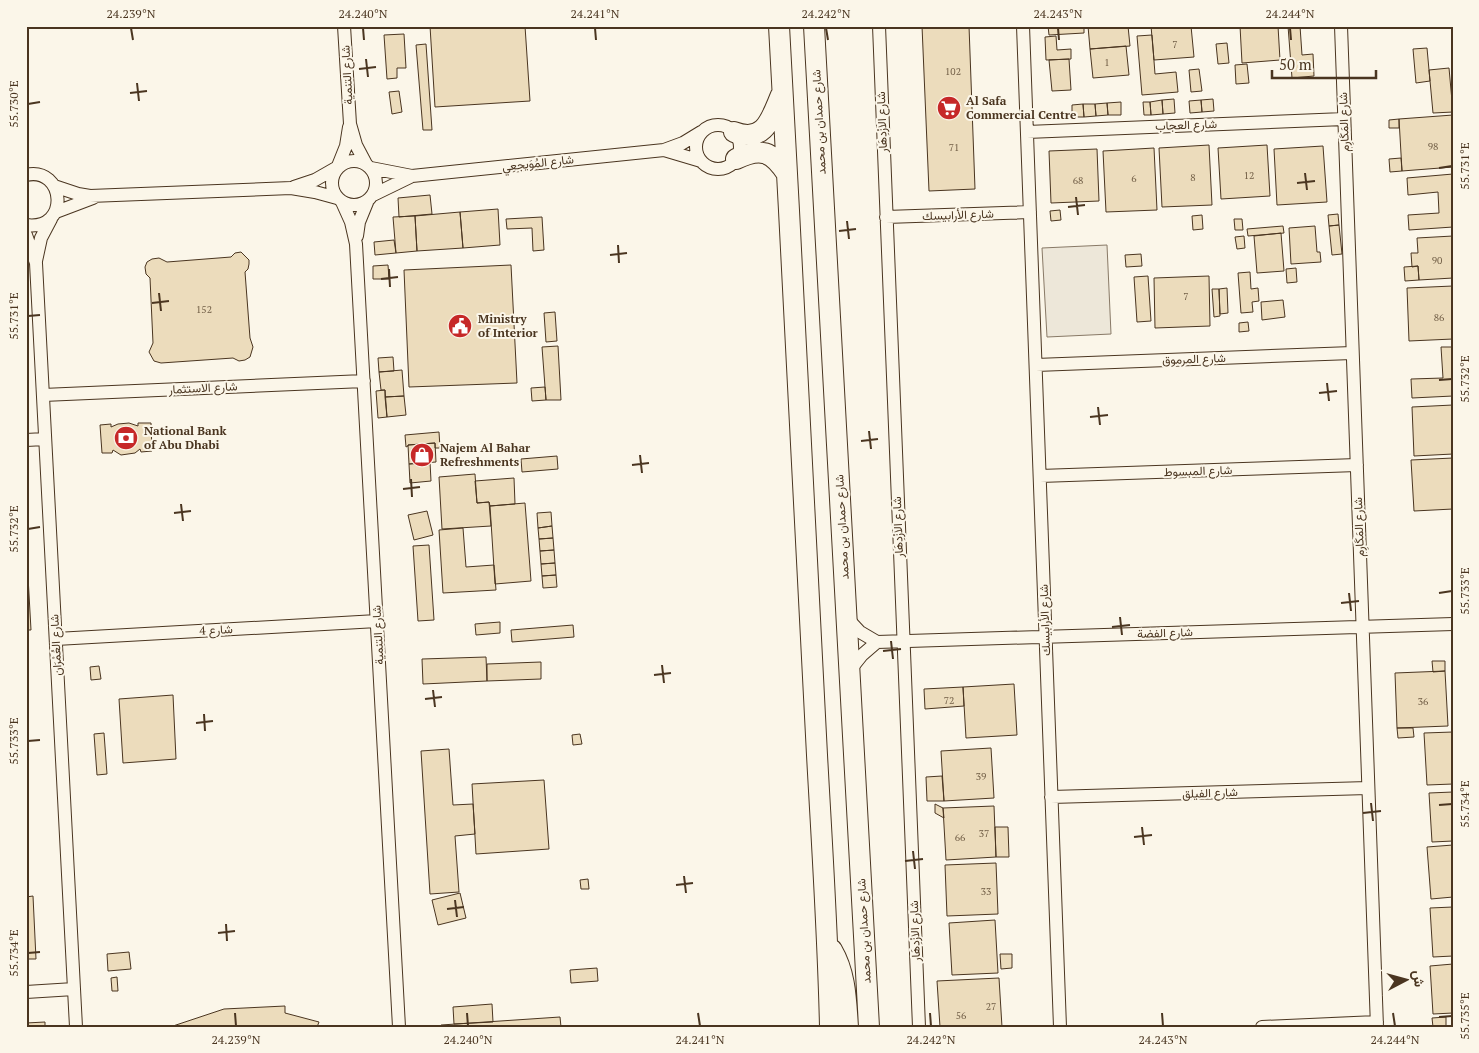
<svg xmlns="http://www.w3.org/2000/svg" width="1479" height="1053" font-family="'PT Serif',Vazirmatn,serif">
	<rect width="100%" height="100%" fill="#fbf6e9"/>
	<path fill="#ede7d9" stroke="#887966" d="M1107 245 1111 334 1047 337 1042 248Z"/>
	<path fill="#ecdcbc" stroke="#4a3520" d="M430 26H525L530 101 435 107Z
		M922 26H969L975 189 929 191Z
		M1048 26H1084V33L1049 35Z
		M1088 26H1128L1130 46 1090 49Z
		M1151 26H1191L1194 57 1154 60Z
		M1240 26H1278L1280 60 1242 63Z
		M1288 26H1300L1302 55 1313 54 1314 76 1292 78Z
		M404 34 406 68H397V78L387 79 384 35Z
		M1152 35 1155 74 1176 72 1178 92 1142 95 1137 36Z
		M1056 36 1057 50 1071 49V59L1046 60 1045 37Z
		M1227 43 1229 63 1218 64 1216 44Z
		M426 44 432 130H423L416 45Z
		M1126 46 1129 75 1093 78 1090 49Z
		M1427 48 1430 81 1416 83 1413 49Z
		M1069 59 1071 90 1052 91 1049 60Z
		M1247 64 1249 83 1236 84 1235 65Z
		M1449 68 1453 112 1433 113 1429 70Z
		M1199 69 1202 91 1191 92 1189 70Z
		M399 91 402 112 392 114 389 92Z
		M1174 99 1175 113 1163 114 1162 100Z
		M1213 99 1214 111 1202 112 1201 100Z
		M1162 100 1163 114 1151 115 1150 102Z
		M1201 100 1202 112 1190 113 1189 101Z
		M1121 102V115H1108L1107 103Z
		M1143 102H1150L1151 115H1144Z
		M1107 103 1108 115 1096 116 1095 104Z
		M1083 104 1084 117H1072V105Z
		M1083 104H1095L1096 116 1084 117Z
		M1453 115V167L1402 171 1399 119Z
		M1399 119V128H1389V120Z
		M1209 145 1212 205 1162 207 1159 148Z
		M1267 145 1270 196 1221 199 1218 148Z
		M1323 146 1327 202 1277 205 1274 149Z
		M1154 148 1157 210 1106 212 1103 151Z
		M1097 149 1099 201 1051 203 1049 151Z
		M1401 158 1402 171 1390 172 1389 159Z
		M1453 174V227L1409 230 1408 215 1439 213 1438 192 1408 195 1407 178Z
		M430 195 432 214 399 217 398 198Z
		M498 209 500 245 463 248 460 212Z
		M1060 210 1061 220 1051 221 1050 211Z
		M460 212 463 248 417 251 415 216Z
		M1338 214 1339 225 1329 226 1328 215Z
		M1202 215 1203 229 1193 230 1192 216Z
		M415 216 417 251 396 253 393 217Z
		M542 217 544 250 533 251 532 228 507 229 506 219Z
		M1234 219H1242L1243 230H1235Z
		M1339 225 1342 254 1332 255 1329 226Z
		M1283 226 1284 233 1248 236 1247 229Z
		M1315 226 1317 252H1320L1321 262 1291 264 1289 228Z
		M1281 233 1284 271 1257 273 1254 236Z
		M1244 236 1245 248 1237 249 1235 237Z
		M1453 236V278L1419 280 1418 266 1412 267 1411 253H1418L1417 238Z
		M394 240 396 253 375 255 374 242Z
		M241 252 249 260V264L248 269 245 272 250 338 253 347 250 357 245 360 239 361 233 358 161 363 154 361 149 352 153 343 150 278 146 274 145 267 147 262 152 259 159 258 167 262 231 257 235 253Z
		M1141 254 1142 266 1126 267 1125 255Z
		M388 265 389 279H373V266Z
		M511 265 517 383 409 387 404 270Z
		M1418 266 1419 280 1405 281 1404 267Z
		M1296 268 1297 282 1287 283 1286 269Z
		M1250 272 1251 289 1258 288 1259 301 1252 302 1253 312 1241 313 1238 273Z
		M1148 276 1151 321 1137 322 1134 277Z
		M1209 276 1210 326 1155 328 1154 278Z
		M1453 286V339L1409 341 1407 288Z
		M1227 288 1228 313 1220 314 1219 289Z
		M1212 289H1219L1220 316 1214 317Z
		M1283 300 1285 317 1262 320 1261 302Z
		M555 312 557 341 546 342 544 313Z
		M1248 322 1249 331 1239 332V323Z
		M558 346 561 400H546L542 347Z
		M1441 347H1453V396L1412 398 1411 379 1443 378Z
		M393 357 394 371 379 372 378 358Z
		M402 370 404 396 385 397V390H381L379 372Z
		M545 387 546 400 532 401 531 388Z
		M385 390 387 417 378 418 376 391Z
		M404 396 406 415 387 417 385 397Z
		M1453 405V454L1414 456 1412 407Z
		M129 423 138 426V423H151L152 451 141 452 140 449 135 453 121 455 113 450 112 453H102L100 425 111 424V427L118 424Z
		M439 432 440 448H435V443L408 445V446L406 447 405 435Z
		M435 443 436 462 409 464 408 445Z
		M557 456 558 469 522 472 521 459Z
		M1453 458V509L1414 511 1411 460Z
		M430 462 431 481 410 483 409 464Z
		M475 474 477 503 489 502 491 526 442 529 439 477Z
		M514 478 515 504 490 506 489 502 477 503 475 481Z
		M525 503 531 581 495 584 490 506Z
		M427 511 433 535 414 540 408 515Z
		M551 512 552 526 538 528 537 513Z
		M552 526 553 538 539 539 538 528Z
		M463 528 466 567 494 565 496 590 443 593 439 530Z
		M553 538 554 550 540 551 539 539Z
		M26 541 31 630H26Z
		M429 545 434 620 418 621 413 546Z
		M554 550 555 563 541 564 540 551Z
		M555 563 556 575 542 576 541 564Z
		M556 575 557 587 543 588 542 576Z
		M500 622V633L476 635 475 624Z
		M573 625 574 637 512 642 511 630Z
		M486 657 487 681 423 684 422 659Z
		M1432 661H1445V671L1433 672Z
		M541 662V679L487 681V664Z
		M99 666 101 679 91 680 90 667Z
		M1445 671 1448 726 1397 728 1395 673Z
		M1014 684 1017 735 966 738 963 687Z
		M963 687 964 706 925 709 924 689Z
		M173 695 176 759 123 763 119 699Z
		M1397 728H1413L1414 737 1398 738Z
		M1453 732V784L1427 785 1424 733Z
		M104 733 107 774 97 775 94 734Z
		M580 734 582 744 573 745 572 735Z
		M991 748 994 798 944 801 941 751Z
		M449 749 453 805 473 804 475 834 455 836 459 892 430 894 421 751Z
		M942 776 944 801H927L926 777Z
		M544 780 549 849 476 854 472 784Z
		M1453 792V841L1432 842 1429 793Z
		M935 804 943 808 944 818 935 813Z
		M994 806 996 857 946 860 943 808Z
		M995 827H1008L1009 857H996Z
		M1453 845V897L1431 899 1427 847Z
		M996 863 998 914 947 916 945 865Z
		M588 879 589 889H581L580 880Z
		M460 893 466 918 438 925 432 900Z
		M33 896 36 959H26V897Z
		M1453 907V956L1433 957 1430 908Z
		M995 920 998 973 952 975 949 923Z
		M129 952 131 969 108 971 107 954Z
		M1000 954H1012V968L1001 969Z
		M1453 964V1013L1433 1014 1430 966Z
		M597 968 598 981 571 983 570 970Z
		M117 977 118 991H112L111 978Z
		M999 978 1002 1027H940L937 981Z
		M492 1004 493 1022 454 1024 453 1007Z
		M285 1006V1013L319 1022 317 1027H170L224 1009Z
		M560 1017 561 1027H441V1025Z
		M1446 1017V1027H1433L1432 1018Z
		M45 1022V1027H26V1023Z"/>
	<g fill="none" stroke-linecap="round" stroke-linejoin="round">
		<g stroke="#4a3520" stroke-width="14">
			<path id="street" d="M344 26 350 124 356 145 366 164
				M879 26 919 1027
				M1023 26 1060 1027
				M1341 26 1377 1027
				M696 147a22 22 0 1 1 44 0a22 22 0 1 1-44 0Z
				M1027 132 1344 119
				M664 150 701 161
				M332 183a22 22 0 1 1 44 0a22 22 0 1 1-44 0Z
				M338 166 346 146 349 127
				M371 168 412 176 664 150 683 143 701 132
				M26 175C65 166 71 231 26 225
				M54 186 78 194 90 196 291 188 315 192 337 198
				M294 187 315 180 336 168
				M373 195 410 177
				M342 202 351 222 356 244 399 1027
				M56 212 93 198
				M886 217 1030 212
				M26 235 36 263 76 1027
				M357 236 359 222 368 200
				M36 261 41 238 51 219
				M1036 365 1352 353
				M43 395 364 381
				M26 440 45 439
				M1040 476 1357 465
				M847 618 860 632 877 642 1453 624
				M56 639 377 621
				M850 670 862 655 877 642
				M1051 797 1368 788
				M26 992 74 989
				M1262 1027 1377 1022"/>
		</g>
		<g stroke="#4a3520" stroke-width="22">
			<path id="primary" d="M779 26C792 269 806 512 817 755 822 846 828 936 830 1027
				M814 26 869 1027
				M734 132C765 144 771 118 781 95
				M736 159C761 147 772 151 787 174
				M832 950C846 974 846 1000 848 1027"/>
		</g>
		<use href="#street" stroke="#fbf6e9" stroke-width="12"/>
		<use href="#primary" stroke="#fbf6e9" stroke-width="20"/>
	</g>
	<path fill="none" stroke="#4a3520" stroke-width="2" d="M131 28 133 40M363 28 364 40M595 28 596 40M826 28 828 40M1058 28 1059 40M1290 28 1291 40M366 59 368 77M359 69 376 67M137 83 139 101M130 93 147 91M28 104 40 102M1439 168 1452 166M1305 173 1307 190M1297 183 1315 181M1076 197 1078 215M1068 207 1085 205M847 221 849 239M839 231 856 229M618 245 619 263M610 255 627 253M389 269 390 287M381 279 398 277M159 293 161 311M152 303 169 301M28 316 40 315M1439 380 1452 379M1327 383 1329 401M1319 393 1337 391M1098 407 1100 425M1090 417 1108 415M869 431 871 449M861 441 878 439M640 455 642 473M632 465 649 463M411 479 412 497M403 489 420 487M181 504 183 521M174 513 191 511M28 529 40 527M1349 593 1351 611M1439 593 1452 591M1341 603 1359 601M1120 617 1122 635M1112 627 1130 625M891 641 893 659M883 651 901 649M662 665 664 683M654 675 671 673M433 690 435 707M425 699 442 697M204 714 205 731M196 723 213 721M28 741 40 740M1371 803 1373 821M1439 805 1452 804M1363 813 1381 811M1142 827 1144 845M1134 837 1152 835M913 851 915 869M905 861 923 859M684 876 686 893M676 885 693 883M455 900 457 917M447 909 464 907M226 924 227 941M218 933 235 931M28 953 40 952M235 1013 236 1026M467 1013 468 1026M698 1013 700 1026M930 1013 931 1026M1162 1013 1163 1026M1393 1013 1395 1026M1439 1017 1452 1016"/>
	<defs>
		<g id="supermarket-disc" transform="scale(1.25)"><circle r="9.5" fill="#c62828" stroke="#fbf6e9"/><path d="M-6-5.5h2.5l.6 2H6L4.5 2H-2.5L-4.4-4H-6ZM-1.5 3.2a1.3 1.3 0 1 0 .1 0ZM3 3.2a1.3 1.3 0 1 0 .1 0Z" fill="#fff"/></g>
		<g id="civic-disc" transform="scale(1.25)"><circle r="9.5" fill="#c62828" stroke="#fbf6e9"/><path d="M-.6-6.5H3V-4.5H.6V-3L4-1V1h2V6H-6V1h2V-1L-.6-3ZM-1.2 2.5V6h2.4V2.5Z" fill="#fff"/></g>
		<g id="bank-disc" transform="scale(1.25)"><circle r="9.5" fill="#c62828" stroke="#fbf6e9"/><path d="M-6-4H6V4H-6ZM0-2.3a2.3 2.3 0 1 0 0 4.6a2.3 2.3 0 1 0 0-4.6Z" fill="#fff"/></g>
		<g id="shop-disc" transform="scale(1.25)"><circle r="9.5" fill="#c62828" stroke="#fbf6e9"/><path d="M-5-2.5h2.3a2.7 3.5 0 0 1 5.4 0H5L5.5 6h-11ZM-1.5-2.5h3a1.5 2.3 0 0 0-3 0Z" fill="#fff"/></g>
	</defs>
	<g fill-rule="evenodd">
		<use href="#supermarket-disc" x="949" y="108"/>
		<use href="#civic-disc" x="460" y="326"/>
		<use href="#bank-disc" x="126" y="438"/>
		<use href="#shop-disc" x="422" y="455"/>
	</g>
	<g text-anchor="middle" stroke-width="4" stroke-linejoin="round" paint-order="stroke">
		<g font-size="10" fill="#725f47">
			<text x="1175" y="48">7</text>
			<text x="1107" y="66">1</text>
			<text x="953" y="75">102</text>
			<text x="1433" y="150">98</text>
			<text x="954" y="151">71</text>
			<text x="1249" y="179">12</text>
			<text x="1193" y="181">8</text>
			<text x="1134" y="182">6</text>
			<text x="1078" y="184">68</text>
			<text x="1437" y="264">90</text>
			<text x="1186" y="300">7</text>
			<text x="204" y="313">152</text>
			<text x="1439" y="321">86</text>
			<text x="949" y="704">72</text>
			<text x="1423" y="705">36</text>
			<text x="981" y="780">39</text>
			<text x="984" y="837">37</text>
			<text x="960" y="841">66</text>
			<text x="986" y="895">33</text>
			<text x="991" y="1010">27</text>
			<text x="961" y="1019">56</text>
		</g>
		<g font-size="12" fill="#4a3520" stroke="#fbf6e9">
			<text transform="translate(347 75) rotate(-93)" y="4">شارع التنمية</text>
			<text transform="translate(819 122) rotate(-93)" y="4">شارع حمدان بن محمد</text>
			<text transform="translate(882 122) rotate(-92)" y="4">شارع الازْدِهَار</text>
			<text transform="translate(1344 122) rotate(-92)" y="4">شارع المَكَارِم</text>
			<text transform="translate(1186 125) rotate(-2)" y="4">شارع العجاب</text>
			<text transform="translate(538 163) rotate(-6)" y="4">شارع المُوَيجعِي</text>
			<text transform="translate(958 215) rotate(-2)" y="4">شارع الأرابيسك</text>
			<text transform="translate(1194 359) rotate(-2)" y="4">شارع المرموق</text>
			<text transform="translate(203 388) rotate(-3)" y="4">شارع الاستثمار</text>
			<text transform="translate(1198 471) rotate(-2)" y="4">شارع المبسوط</text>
			<text transform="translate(842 527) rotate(-93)" y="4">شارع حمدان بن محمد</text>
			<text transform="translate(898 527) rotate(-92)" y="4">شارع الازْدِهَار</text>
			<text transform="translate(1359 527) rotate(-92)" y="4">شارع المَكَارِم</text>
			<text transform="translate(1045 620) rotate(-92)" y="4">شارع الأرابيسك</text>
			<text transform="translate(216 630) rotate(-3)" y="4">شارع 4</text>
			<text transform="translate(1165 633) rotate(-2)" y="4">شارع الفضة</text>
			<text transform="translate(378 635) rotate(-93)" y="4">شارع التنمية</text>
			<text transform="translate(56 645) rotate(-93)" y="4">شارع العُمْرَان</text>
			<text transform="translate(1210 793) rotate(-2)" y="4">شارع الفيلق</text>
			<text transform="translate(864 931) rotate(-93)" y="4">شارع حمدان بن محمد</text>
			<text transform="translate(915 931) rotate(-92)" y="4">شارع الازْدِهَار</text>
		</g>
		<g font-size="12" font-weight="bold" fill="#4a3520" stroke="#fbf6e9" text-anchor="start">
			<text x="966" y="105">Al Safa<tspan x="966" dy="14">Commercial Centre</tspan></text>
			<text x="478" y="323">Ministry<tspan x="478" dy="14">of Interior</tspan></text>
			<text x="144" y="435">National Bank<tspan x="144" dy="14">of Abu Dhabi</tspan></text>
			<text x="440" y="452">Najem Al Bahar<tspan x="440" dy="14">Refreshments</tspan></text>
		</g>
	</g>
	<rect width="1479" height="1053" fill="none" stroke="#fbf6e9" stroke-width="55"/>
	<g transform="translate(1406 980) rotate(84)" stroke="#fbf6e9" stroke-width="4" paint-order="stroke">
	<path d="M0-4L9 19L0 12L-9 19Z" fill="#4a3520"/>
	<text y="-8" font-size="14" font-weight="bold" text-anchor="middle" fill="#4a3520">ش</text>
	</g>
	<path d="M1272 70v8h104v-8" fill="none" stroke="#4a3520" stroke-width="2.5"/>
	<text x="1279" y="70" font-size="15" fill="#4a3520" stroke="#fbf6e9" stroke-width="4" paint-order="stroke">50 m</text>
	<rect x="28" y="28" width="1424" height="998" fill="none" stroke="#4a3520" stroke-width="2"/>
	<g font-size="12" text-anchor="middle" fill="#4a3520">
		<text x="131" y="18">24.239°N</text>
		<text x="363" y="18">24.240°N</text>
		<text x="595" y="18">24.241°N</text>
		<text x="826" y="18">24.242°N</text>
		<text x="1058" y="18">24.243°N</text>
		<text x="1290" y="18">24.244°N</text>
		<text transform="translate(14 104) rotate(-90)" y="4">55.730°E</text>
		<text transform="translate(1465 166) rotate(-90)" y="4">55.731°E</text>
		<text transform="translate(14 316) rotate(-90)" y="4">55.731°E</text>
		<text transform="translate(1465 379) rotate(-90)" y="4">55.732°E</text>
		<text transform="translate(14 529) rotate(-90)" y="4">55.732°E</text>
		<text transform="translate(1465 591) rotate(-90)" y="4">55.733°E</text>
		<text transform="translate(14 741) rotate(-90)" y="4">55.733°E</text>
		<text transform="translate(1465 804) rotate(-90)" y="4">55.734°E</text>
		<text transform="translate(14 953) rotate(-90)" y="4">55.734°E</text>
		<text transform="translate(1465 1016) rotate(-90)" y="4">55.735°E</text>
		<text x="236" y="1044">24.239°N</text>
		<text x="468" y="1044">24.240°N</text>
		<text x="700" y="1044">24.241°N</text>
		<text x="931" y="1044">24.242°N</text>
		<text x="1163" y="1044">24.243°N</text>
		<text x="1395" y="1044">24.244°N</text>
	</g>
</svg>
